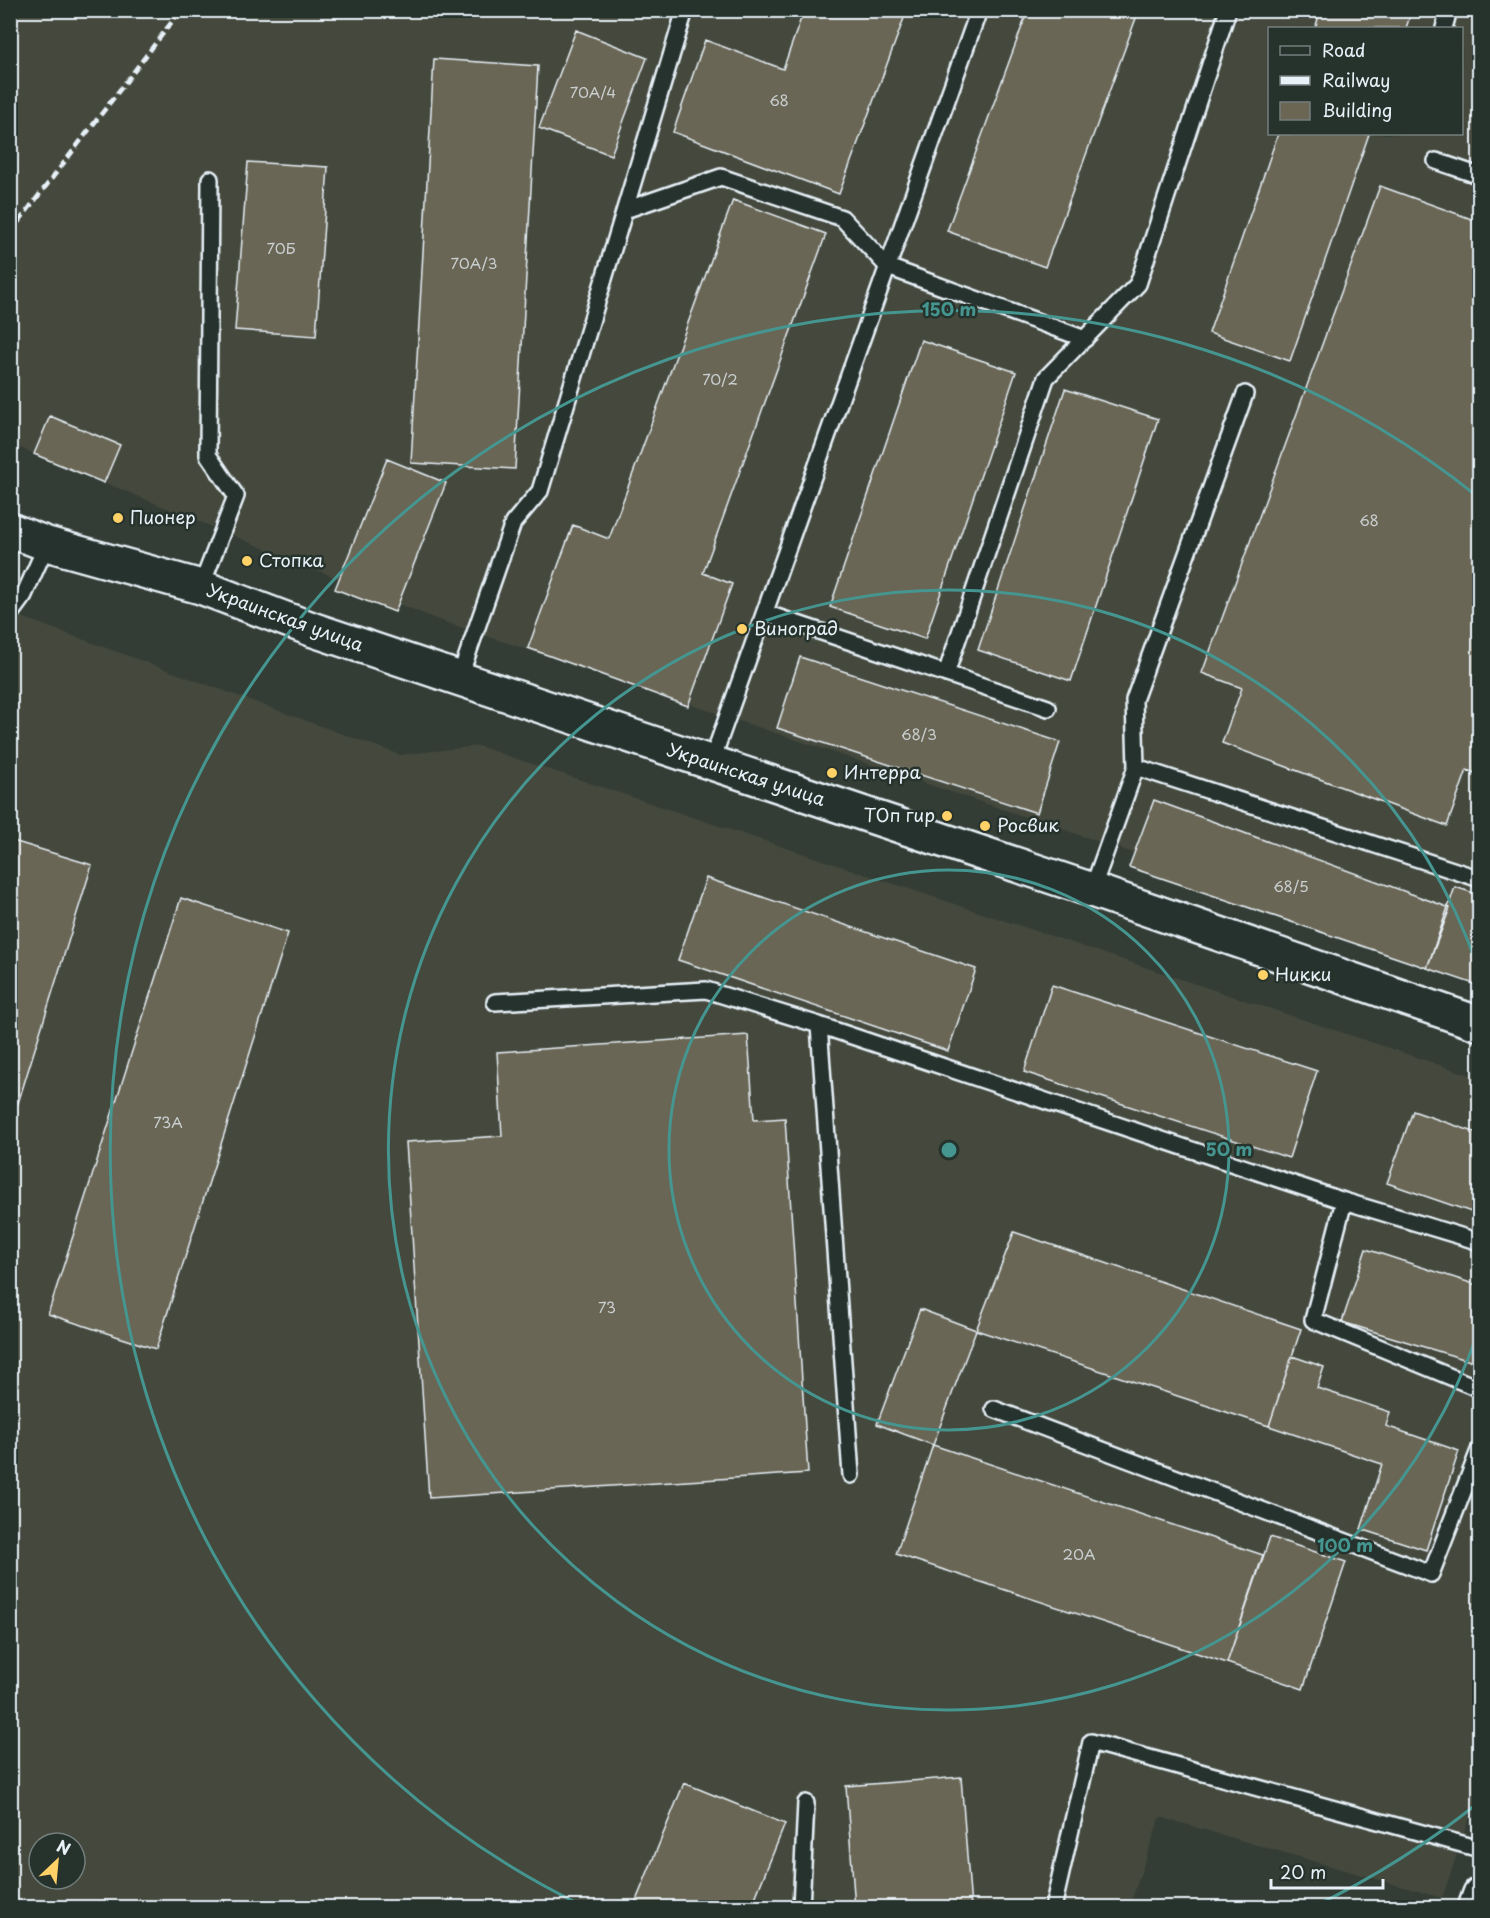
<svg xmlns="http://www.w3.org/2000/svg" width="1490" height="1918" font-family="'Playpen Sans',sans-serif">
	<rect width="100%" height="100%" fill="#343d35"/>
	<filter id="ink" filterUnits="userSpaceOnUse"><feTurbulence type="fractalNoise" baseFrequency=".0167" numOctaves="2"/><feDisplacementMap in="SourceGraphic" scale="12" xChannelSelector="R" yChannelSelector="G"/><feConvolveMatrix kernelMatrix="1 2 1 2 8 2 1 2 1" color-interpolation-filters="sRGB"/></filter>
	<g filter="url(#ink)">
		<path fill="#44493e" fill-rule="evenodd" d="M10 11H1479V969L436 619 11 444ZM1270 28H1462V134H1270Z
			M10 613 400 755 478 746 1479 1078 1480 1787 1442 1898 1160 1817 1129 1907H11ZM39 1843H75V1879H39Z"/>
		<path fill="#6b6654" stroke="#e8f1f8" stroke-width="1.5" d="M804 10H907L839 194 673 132 705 40 783 69Z
			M1028 10H1139L1045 267 947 231Z
			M1321 10H1412L1406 28H1315Z
			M576 30 647 58 611 155 539 128Z
			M434 59 538 66 515 469 411 463Z
			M1278 134H1369L1290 361 1209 333Z
			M248 162 328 167 316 336 235 330Z
			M1380 186 1480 222V775L1467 770 1447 826 1222 743 1242 688 1202 673Z
			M733 200 826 234 703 573 732 584 688 706 528 648 573 525 609 539Z
			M921 340 1016 372 925 639 830 607Z
			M1065 389 1158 419 1071 681 978 650Z
			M50 416 120 445 104 483 34 454Z
			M387 459 446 483 395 612 335 589Z
			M800 657 1060 742 1037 813 777 728Z
			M1154 800 1450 908 1427 968 1129 867Z
			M10 840 92 865 10 1129Z
			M706 878 976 969 948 1051 678 960Z
			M1455 887 1480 895V986L1427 968Z
			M181 898 288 933 156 1349 48 1314Z
			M1052 985 1317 1071 1289 1158 1024 1072Z
			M748 1035 754 1120 785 1118 808 1473 429 1498 406 1142 502 1136 497 1052Z
			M1413 1111 1480 1134V1215L1387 1183Z
			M1014 1232 1301 1329 1269 1426 976 1330Z
			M1366 1249 1480 1286V1364L1342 1322Z
			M920 1309 976 1330 933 1445 877 1424Z
			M1292 1356 1324 1367 1317 1388 1390 1412 1386 1426 1459 1451 1426 1550 1361 1529 1382 1464 1269 1426Z
			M933 1445 1263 1555 1227 1663 896 1554Z
			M1270 1537 1346 1562 1303 1689 1227 1663Z
			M961 1777 971 1908H855L846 1786Z
			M684 1783 785 1824 751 1908H633Z"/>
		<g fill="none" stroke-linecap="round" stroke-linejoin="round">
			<g stroke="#e8f1f8" stroke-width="20">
				<path id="lane" d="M1444 28 1449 10
					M1436 161 1480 176
					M625 210 721 177 842 218 888 267 1085 339
					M201 587 236 496 208 455 210 179
					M765 613 1048 708
					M10 614 24 595 47 544
					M946 674 1046 378 1138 284 1228 10
					M459 679 513 523 540 491 685 10
					M711 763 979 10
					M1136 767 1134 700 1245 394
					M1092 890 1136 767 1480 879
					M495 1002 706 990 819 1025 1344 1201 1480 1242
					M819 1025 851 1475
					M1344 1201 1313 1320 1480 1389
					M994 1409 1431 1574 1480 1448
					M801 1908 806 1803
					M1053 1908 1091 1742 1480 1849"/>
			</g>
			<g stroke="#e8f1f8" stroke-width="38">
				<path id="secondary" d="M10 530 47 544 201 587 314 630 1092 890 1480 1024
					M1475 1908 1480 1894"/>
			</g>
			<use href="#lane" stroke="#26332d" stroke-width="15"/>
			<use href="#secondary" stroke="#26332d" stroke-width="33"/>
			<path stroke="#e8f1f8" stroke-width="4.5" stroke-dasharray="9 4.5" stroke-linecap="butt" d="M10 233 181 10"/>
		</g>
	</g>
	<g fill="none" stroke="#459590" stroke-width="3">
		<circle cx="949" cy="1150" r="280"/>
		<path d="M1478 1332A560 560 0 1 1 1478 968"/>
		<path d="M1478 1803A840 840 0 0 1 1317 1905M581 1905A840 840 0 1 1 1478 497"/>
	</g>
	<g fill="#ffd166" stroke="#26332d" stroke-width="2">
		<circle cx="118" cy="518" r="6"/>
		<circle cx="247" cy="561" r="6"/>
		<circle cx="742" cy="629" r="6"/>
		<circle cx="832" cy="773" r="6"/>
		<circle cx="947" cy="816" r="6"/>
		<circle cx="985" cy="826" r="6"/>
		<circle cx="1263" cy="975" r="6"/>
	</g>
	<g text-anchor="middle" stroke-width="5" stroke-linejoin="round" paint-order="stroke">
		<g font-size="15" fill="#c9cecf">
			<text x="593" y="98">70А/4</text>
			<text x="779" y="106">68</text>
			<text x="281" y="254">70Б</text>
			<text x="474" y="269">70А/3</text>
			<text x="720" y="385">70/2</text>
			<text x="1369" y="526">68</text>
			<text x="919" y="740">68/3</text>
			<text x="1291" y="892">68/5</text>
			<text x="168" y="1128">73А</text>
			<text x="607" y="1313">73</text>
			<text x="1079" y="1560">20А</text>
		</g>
		<g font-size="18" fill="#e8f1f8" stroke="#26332d" text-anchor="start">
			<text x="130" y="524">Пионер</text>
			<text x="259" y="567">Стопка</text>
			<text x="754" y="635">Виноград</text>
			<text x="844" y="779">Интерра</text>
			<text x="935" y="822" text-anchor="end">ТОп гир</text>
			<text x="997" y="832">Росвик</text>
			<text x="1275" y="981">Никки</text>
		</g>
		<g font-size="18" fill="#e8f1f8" stroke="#26332d">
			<text transform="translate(285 618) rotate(20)" y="6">Украинская улица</text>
			<text transform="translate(746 775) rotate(18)" y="6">Украинская улица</text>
		</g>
	</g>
	<circle cx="949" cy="1150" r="9" fill="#459590" stroke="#26332d" stroke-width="3"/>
	<g font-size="18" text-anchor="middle" font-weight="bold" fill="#459590" stroke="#26332d" stroke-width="5" stroke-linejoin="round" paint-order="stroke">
		<text x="949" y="316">150 m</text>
		<text x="1229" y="1156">50 m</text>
		<text x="1345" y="1552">100 m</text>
	</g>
	<rect width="1490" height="1918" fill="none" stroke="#26332d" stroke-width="36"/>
	<rect x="18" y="18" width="1454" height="1882" fill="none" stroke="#e8f1f8" stroke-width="2" filter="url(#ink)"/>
	<rect x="1268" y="27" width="195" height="108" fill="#26332d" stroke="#747f7e" stroke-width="1.5"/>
	<rect x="1280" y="46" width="30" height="9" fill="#26332d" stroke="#747f7e" stroke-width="1.5"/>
	<text x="1322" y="57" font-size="18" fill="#e8f1f8">Road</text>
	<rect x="1280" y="76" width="30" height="9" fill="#e8f1f8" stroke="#747f7e" stroke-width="1.5"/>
	<text x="1322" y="87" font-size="18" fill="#e8f1f8">Railway</text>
	<rect x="1280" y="102" width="30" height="18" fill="#6b6654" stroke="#747f7e" stroke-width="1.5"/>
	<text x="1322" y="117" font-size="18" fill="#e8f1f8">Building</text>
	<g transform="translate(57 1861) rotate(26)"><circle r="28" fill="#26332d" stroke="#747f7e" stroke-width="1.5"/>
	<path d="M0-4.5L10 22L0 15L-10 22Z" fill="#ffd166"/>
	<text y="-9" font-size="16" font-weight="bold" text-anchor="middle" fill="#e8f1f8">N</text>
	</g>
	<path d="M1271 1879v9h112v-9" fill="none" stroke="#e8f1f8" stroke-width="3"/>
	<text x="1280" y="1879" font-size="18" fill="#e8f1f8" stroke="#26332d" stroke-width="4.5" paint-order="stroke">20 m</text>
</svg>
